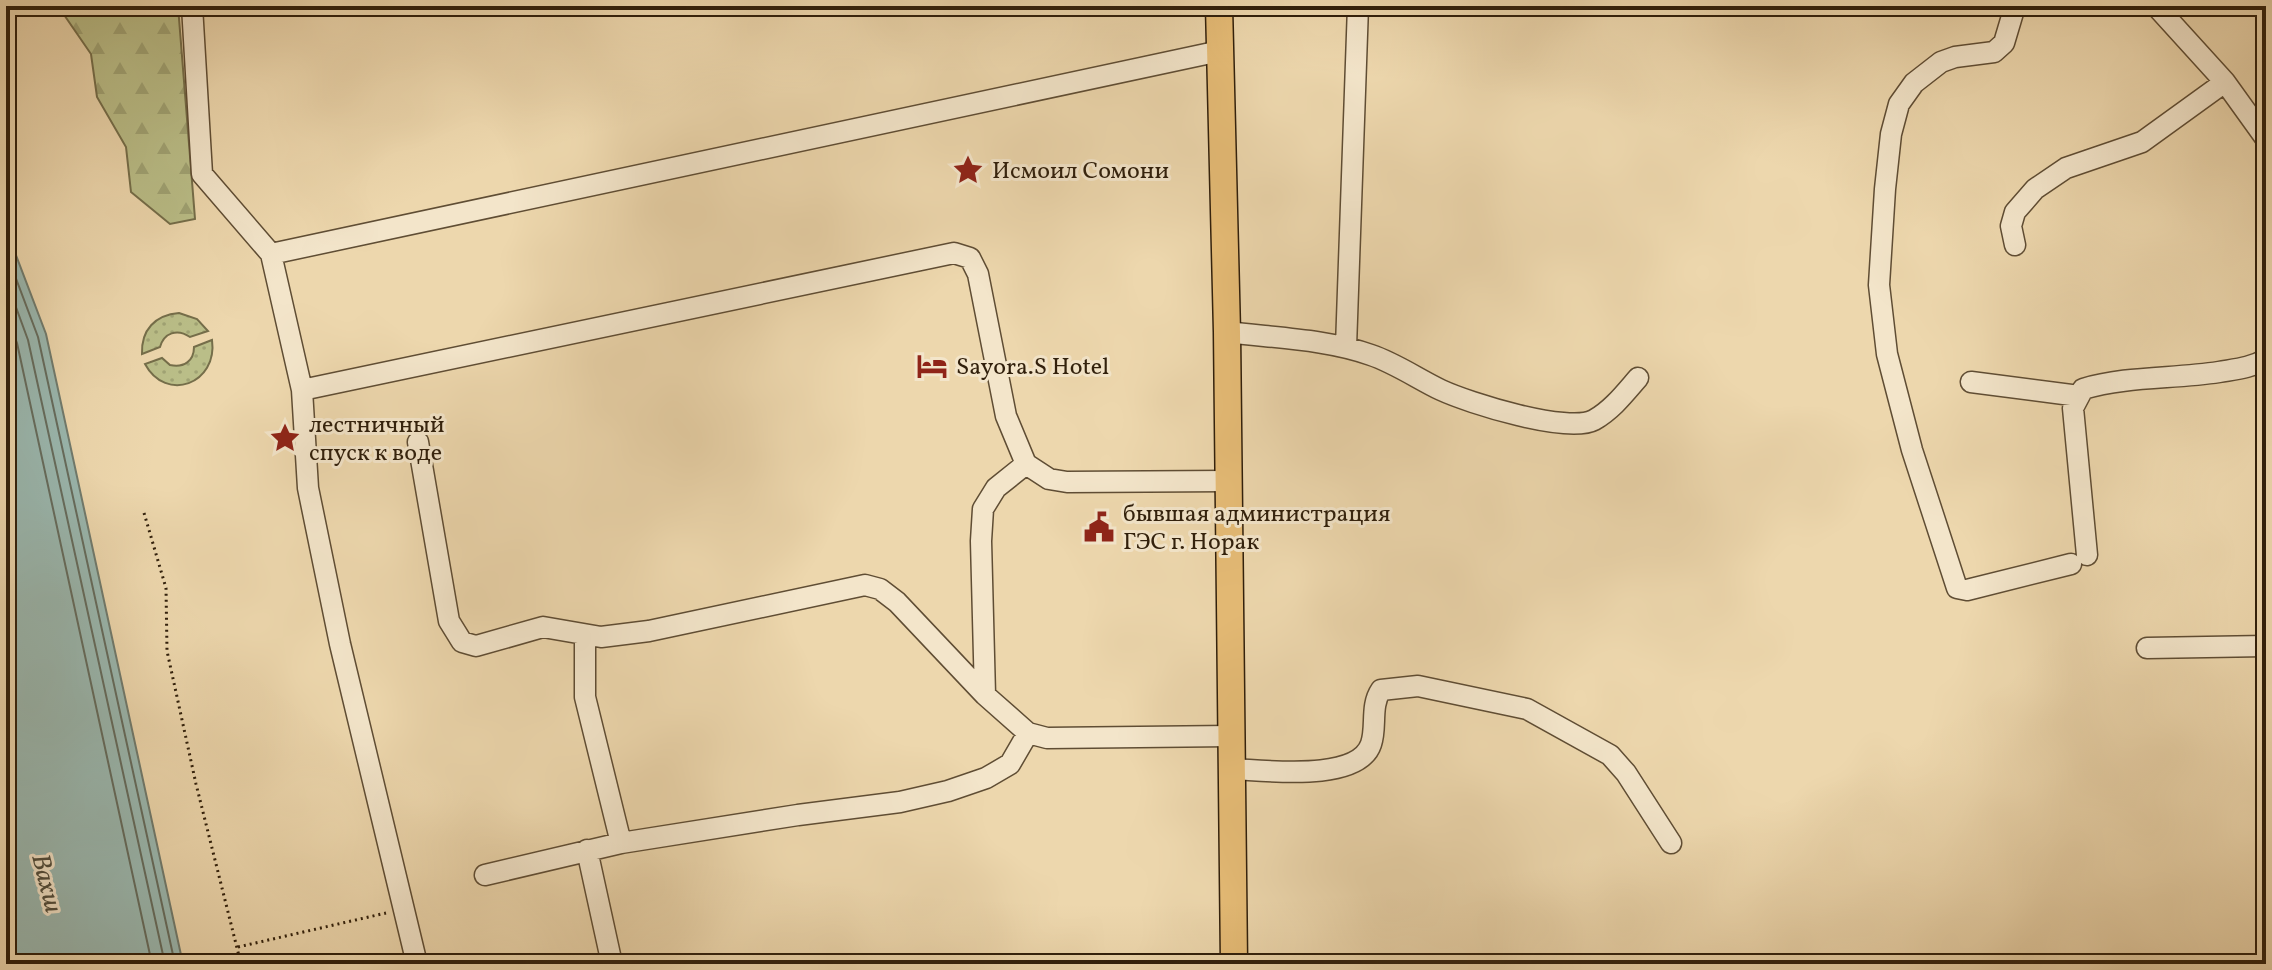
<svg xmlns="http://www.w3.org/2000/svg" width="2272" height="970" font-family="Vollkorn,serif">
	<defs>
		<pattern id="grass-dots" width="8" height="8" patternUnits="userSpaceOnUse" patternTransform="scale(2)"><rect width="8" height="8" fill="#babe88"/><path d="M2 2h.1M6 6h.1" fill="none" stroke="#a0a374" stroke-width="1.8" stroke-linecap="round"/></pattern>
		<pattern id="forest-firs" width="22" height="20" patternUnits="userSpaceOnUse" patternTransform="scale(2)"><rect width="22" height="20" fill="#babe88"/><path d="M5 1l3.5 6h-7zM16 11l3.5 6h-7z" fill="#a0a374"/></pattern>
	</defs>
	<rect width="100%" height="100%" fill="#edd7ad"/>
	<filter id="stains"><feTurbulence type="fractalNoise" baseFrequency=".0025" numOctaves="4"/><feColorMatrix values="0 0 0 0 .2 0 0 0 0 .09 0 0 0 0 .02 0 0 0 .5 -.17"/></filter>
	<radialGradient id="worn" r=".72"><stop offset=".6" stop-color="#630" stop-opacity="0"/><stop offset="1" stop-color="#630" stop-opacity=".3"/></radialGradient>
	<path fill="url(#grass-dots)" stroke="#756e4a" stroke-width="2" d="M179 313 197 319 208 331 190 337C177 328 164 333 160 347L142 354C141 330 155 315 179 313Z
		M212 340C218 384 166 403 145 364L162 358 170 365C184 368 194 361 194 347Z"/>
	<path fill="url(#forest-firs)" stroke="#756e4a" stroke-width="2" d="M58 6H178L195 219 170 224 131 192 126 147 97 97 91 54Z"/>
	<path fill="#9ab8b0" stroke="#707b6e" stroke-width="2" d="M6 229 46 334 183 964H6Z"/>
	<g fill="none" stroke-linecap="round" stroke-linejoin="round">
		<path stroke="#656c5e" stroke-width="2" d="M6 252 38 337 175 964
			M6 280 28 340 165 964
			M6 314 17 343 152 964"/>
		<g stroke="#5f4d34" stroke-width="23">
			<path id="minor" d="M192 6 202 174 271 254
				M2015 6 2004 43 1994 52 1955 57 1941 62 1914 83 1899 104 1891 134 1885 189 1879 285 1887 354 1912 450 1957 588 1967 590 2071 564
				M2156 6 2225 82 2266 139
				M1220 51 271 254 302 390 954 253 970 258 978 274 1006 416 1026 464 1049 479 1067 482 1227 481
				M2015 245 2011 226 2015 212 2035 189 2066 168 2142 142 2225 82
				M1227 332C1274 338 1326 339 1371 355 1395 363 1418 379 1441 390 1469 403 1568 434 1594 420 1612 410 1625 393 1638 378
				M1346 347 1358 6
				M1971 382 2079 396
				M302 390 308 488 340 644 417 964
				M418 442 449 621 462 642 476 646 543 627 601 637 649 631 865 585 880 589 897 602 985 695 1028 733 1047 738 1231 736
				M2087 555 2073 408 2083 389C2126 376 2174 379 2219 372 2236 369 2251 368 2266 359
				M585 635V697L621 843
				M2147 648 2266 646
				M985 695 981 541 983 509 996 488 1026 464
				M1231 769C1264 770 1358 783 1371 744 1377 727 1370 706 1381 690L1418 686 1527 709 1610 755 1626 773 1671 843
				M587 850 612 964
				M485 875 621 843 798 815 900 802 948 791 986 778 1010 764 1028 733"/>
		</g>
		<g stroke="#301f0b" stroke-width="29">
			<path id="major" d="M1219 6 1227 332 1234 964"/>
		</g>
		<path stroke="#301f0b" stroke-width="3" stroke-dasharray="2 4" stroke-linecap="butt" d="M144 513 166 588 167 651 196 784 241 964
			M238 947 386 913"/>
		<use href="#minor" stroke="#f3e5ca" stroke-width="20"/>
		<use href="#major" stroke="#e6bc76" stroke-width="26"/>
	</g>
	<defs>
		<g id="sight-bare" transform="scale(2.4)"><path d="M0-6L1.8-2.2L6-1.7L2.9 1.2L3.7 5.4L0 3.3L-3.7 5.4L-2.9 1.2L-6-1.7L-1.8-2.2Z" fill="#8f2418" stroke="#f3e5ca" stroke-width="2.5" paint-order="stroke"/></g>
		<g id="hotel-bare" transform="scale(2.4)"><path d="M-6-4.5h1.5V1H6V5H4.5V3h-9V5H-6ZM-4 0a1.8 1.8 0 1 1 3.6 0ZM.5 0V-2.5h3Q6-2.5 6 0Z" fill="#8f2418" stroke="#f3e5ca" stroke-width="2.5" paint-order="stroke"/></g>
		<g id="civic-bare" transform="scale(2.4)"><path d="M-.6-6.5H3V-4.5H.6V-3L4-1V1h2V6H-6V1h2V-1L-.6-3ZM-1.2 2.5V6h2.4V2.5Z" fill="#8f2418" stroke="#f3e5ca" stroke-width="2.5" paint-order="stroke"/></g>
	</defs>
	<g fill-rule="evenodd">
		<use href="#sight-bare" x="968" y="170"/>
		<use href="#hotel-bare" x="932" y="366"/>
		<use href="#sight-bare" x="285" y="438"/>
		<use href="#civic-bare" x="1099" y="527"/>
	</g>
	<g text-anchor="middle" stroke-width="6" stroke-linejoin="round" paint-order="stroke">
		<g font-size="24" fill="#301f0b" stroke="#f3e5ca" text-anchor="start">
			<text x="992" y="178">Исмоил Сомони</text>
			<text x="956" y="374">Sayora.S Hotel</text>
			<text x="309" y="432">лестничный<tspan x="309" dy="28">спуск к воде</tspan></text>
			<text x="1123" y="521">бывшая администрация<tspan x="1123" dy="28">ГЭС г. Норак</tspan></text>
		</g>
		<g font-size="26" font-style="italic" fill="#504d3d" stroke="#f3e5ca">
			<text transform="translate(48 883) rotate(76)" y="9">Вахш</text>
		</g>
	</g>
	<rect width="2272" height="970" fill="none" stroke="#edd7ad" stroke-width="32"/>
	<rect x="8" y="8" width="2256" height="954" fill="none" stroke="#301f0b" stroke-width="4"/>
	<rect x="16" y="16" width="2240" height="938" fill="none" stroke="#301f0b" stroke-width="2"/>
	<rect width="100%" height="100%" filter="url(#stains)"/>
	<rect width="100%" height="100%" fill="url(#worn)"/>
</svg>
